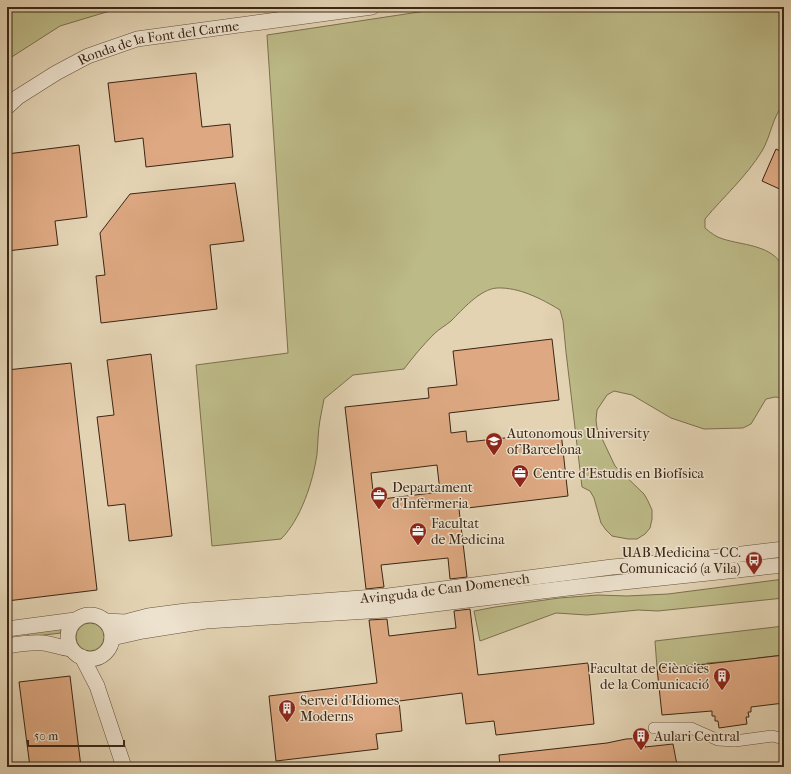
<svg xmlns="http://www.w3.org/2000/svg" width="791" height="774" font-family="'IM FELL French Canon',serif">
	<rect width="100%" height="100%" fill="#e3d3b3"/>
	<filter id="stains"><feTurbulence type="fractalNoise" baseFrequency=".005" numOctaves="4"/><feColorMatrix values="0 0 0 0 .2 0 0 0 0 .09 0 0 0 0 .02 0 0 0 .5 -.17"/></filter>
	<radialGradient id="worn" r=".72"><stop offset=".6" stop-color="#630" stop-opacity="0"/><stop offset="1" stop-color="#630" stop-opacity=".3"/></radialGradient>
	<path fill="#bcba87" stroke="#7c704e" d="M7 7H123L60 26 7 60Z
		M452 7H784V104C772 117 771 136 762 151 746 177 724 196 705 219V228C711 233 716 237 723 239 742 245 768 245 780 262 786 272 785 296 784 308 782 318 776 332 784 340V398L775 397 766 399 751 424 743 428 704 429 671 418 632 395 614 391 607 395 597 410 596 420 597 428 615 466 644 494 648 501 652 510V519L650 528 645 534 637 539H628L612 536 606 530 601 523 594 498 590 491 582 487 566 352 563 321 560 310C542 299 519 287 497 288 480 289 462 310 451 321 445 326 439 329 434 334 423 345 413 357 404 369L353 375 324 399C323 406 321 413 320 420 318 431 318 443 317 454 313 482 301 519 281 539L212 546 196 365 288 353 267 35Z
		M784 579V598L658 611 638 610 587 615 556 613 480 641 474 611 495 607 559 598 598 595 627 596 668 594Z
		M76 637a14 14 0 1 1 28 0a14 14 0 1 1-28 0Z
		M784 626V655L757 658 758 676 745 660 707 663 709 681 698 682 696 665 657 668 655 641Z
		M61 629V633L28 637V633Z"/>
	<path fill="#dea982" stroke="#3b2615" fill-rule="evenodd" d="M196 73 202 127 230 124 233 157 146 167 143 138 115 142 108 83Z
		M79 145 87 217 55 221 58 245 7 251V154Z
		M776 149 784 153V191L762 181Z
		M235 183 244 241 210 245 217 309 101 323 96 276 105 275 100 233 130 194Z
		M552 339 559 400 449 413 451 433 466 431 467 442 561 432 568 496 459 509 467 577 450 579 448 558 381 565 384 587 366 589 345 407 429 398 428 388 457 385 453 351ZM437 465 440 492 374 500 371 473Z
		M151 354 172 536 129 541 125 504 108 506 97 417 114 415 107 360Z
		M71 363 97 590 7 601V370Z
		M470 609 478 675 588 663 594 724 496 735 494 721 466 724 462 693 399 701 402 731 376 734 378 749 276 761 269 696 377 683 369 620 387 619 389 636 456 628 454 611Z
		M784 655V703L751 707V712H748L749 717H746L747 724 719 728 718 721H715V716H712V711L662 715 657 668 707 664Z
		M70 676 81 767H30L19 682Z
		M645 738V747L673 744 677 765 665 767H500L499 755 607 743 626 739Z"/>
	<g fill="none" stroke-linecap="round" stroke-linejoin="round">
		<g stroke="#65513c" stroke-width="12">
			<path id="pedestrian" d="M654 728H691L718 740 735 741 772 736 784 739"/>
		</g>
		<g stroke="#65513c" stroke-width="16">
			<g id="minor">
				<path id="s1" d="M7 107 18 97 56 73 88 56 137 39 372 7"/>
				<circle cx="90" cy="637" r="22"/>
				<path id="s2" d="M106 621 125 622 148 616 186 611 388 596 612 567 692 560 784 549"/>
				<path d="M7 629 75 620"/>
				<path d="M112 638 143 631 206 621 385 610 585 586 784 565"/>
				<path d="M7 646C19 644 31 642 43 643 52 644 62 648 71 649"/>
				<path d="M82 657 97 686 124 767"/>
			</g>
		</g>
		<use href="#pedestrian" stroke="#ede2ce" stroke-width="11"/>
		<use href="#minor" stroke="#ede2ce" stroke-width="15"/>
	</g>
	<defs>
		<g id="university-pin" transform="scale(0.9)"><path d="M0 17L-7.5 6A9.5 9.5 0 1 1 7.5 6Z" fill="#8f2418" stroke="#ede2ce"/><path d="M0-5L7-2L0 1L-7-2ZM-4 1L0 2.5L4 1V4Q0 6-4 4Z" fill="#fff"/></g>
		<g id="office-pin" transform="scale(0.9)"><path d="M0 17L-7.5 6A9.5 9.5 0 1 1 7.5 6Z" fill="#8f2418" stroke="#ede2ce"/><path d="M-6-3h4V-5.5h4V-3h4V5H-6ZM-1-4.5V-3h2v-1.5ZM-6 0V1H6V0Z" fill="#fff"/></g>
		<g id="bus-pin" transform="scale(0.9)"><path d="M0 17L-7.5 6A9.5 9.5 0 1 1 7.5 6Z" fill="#8f2418" stroke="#ede2ce"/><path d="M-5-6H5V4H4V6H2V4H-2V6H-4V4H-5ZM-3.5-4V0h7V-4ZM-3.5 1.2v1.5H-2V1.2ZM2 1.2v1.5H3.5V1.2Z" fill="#fff"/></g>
		<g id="building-pin" transform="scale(0.9)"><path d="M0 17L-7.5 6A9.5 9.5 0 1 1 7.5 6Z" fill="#8f2418" stroke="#ede2ce"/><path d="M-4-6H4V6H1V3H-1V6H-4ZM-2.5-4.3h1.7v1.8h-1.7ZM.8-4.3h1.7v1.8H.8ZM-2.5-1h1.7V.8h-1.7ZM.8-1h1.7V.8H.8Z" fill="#fff"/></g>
	</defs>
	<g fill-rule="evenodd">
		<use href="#university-pin" x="494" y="441"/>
		<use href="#office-pin" x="520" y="473"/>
		<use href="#office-pin" x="379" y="495"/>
		<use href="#office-pin" x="418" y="531"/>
		<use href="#bus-pin" x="754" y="560"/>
		<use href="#building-pin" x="722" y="676"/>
		<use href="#building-pin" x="287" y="708"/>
		<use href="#building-pin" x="641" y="736"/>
	</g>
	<g text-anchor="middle" stroke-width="3" stroke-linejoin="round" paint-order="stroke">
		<g font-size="14" fill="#3b2615" stroke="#ede2ce">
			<text dy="5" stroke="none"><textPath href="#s1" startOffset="168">Ronda de la Font del Carme</textPath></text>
			<text dy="5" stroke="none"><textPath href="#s2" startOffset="341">Avinguda de Can Domenech</textPath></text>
		</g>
		<g font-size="14" fill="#3b2615" stroke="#ede2ce" text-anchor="start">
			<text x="507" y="438">Autonomous University<tspan x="507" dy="16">of Barcelona</tspan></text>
			<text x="533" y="478">Centre d'Estudis en Biofísica</text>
			<text x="392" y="492">Departament<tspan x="392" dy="16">d'Infermeria</tspan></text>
			<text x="431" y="528">Facultat<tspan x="431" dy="16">de Medicina</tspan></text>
			<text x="741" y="557" text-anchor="end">UAB Medicina - CC.<tspan x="741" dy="16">Comunicació (a Vila)</tspan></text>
			<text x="709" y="673" text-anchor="end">Facultat de Ciències<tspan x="709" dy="16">de la Comunicació</tspan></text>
			<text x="300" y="705">Servei d'Idiomes<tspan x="300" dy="16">Moderns</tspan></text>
			<text x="654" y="741">Aulari Central</text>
		</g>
	</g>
	<rect width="791" height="774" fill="none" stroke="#e3d3b3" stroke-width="24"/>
	<rect x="8" y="8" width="775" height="758" fill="none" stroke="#3b2615" stroke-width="2"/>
	<rect x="12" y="12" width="767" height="750" fill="none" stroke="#3b2615"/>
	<path d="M28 740v6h96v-6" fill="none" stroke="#3b2615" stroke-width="2"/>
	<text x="34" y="740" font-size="12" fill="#3b2615" stroke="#ede2ce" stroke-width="3" paint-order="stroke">50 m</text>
	<rect width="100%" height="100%" filter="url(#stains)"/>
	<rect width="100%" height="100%" fill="url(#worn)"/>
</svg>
